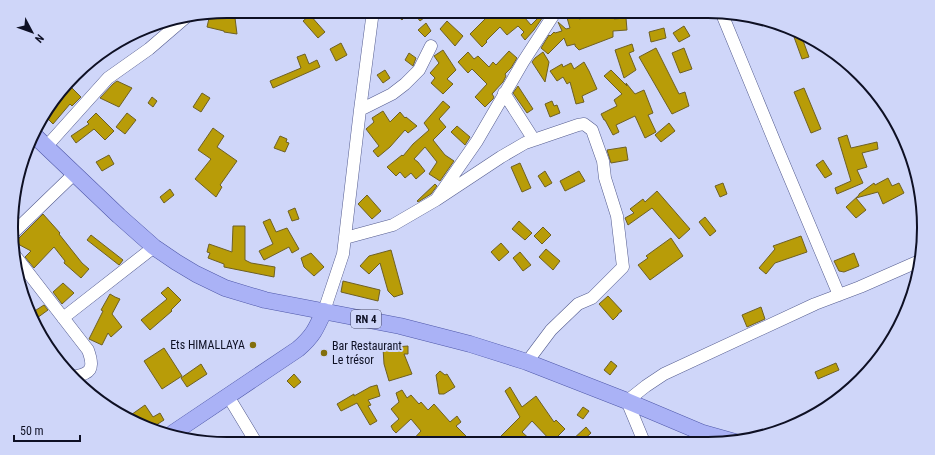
<svg xmlns="http://www.w3.org/2000/svg" width="935" height="455" font-family="'Roboto Condensed',sans-serif">
	<rect width="100%" height="100%" fill="#cfd6f9"/>
	<path fill="#b89c08" stroke="#6e6024" d="M392 11H410L402 20Z
		M412 11H421L425 17 420 21Z
		M493 11H519L531 25 541 15 537 11H547L534 30 525 40 521 35 524 32 518 26 507 35 500 27 486 41 487 42 482 47 470 34Z
		M565 11H577L579 19 600 14V11H613L614 19 626 18 627 30 613 31V37L579 50 575 46V44L567 46 564 38 548 54 541 48 549 35 550 36 554 32 555 33 562 31 558 22 566 29 570 28Z
		M224 12V15L235 18 237 34 224 32V31L207 27 210 14Z
		M310 15 325 32 318 38 303 21Z
		M447 21 463 36 455 46 440 29Z
		M426 23 431 31 425 37 418 30Z
		M684 26 690 36 679 42 673 33Z
		M664 28 666 38 651 42 649 32Z
		M801 35 809 57 802 59 794 37Z
		M341 43 347 55 336 61 330 49Z
		M632 44 634 51 629 53 636 70 624 78 615 50Z
		M656 48 679 94 685 92 689 106 672 114 639 57Z
		M684 48 692 69 680 73 672 53Z
		M443 50 456 70 447 79 453 84 443 94 431 83 435 78 430 73 439 63 434 56Z
		M509 51 517 58 511 68 505 74 506 76 503 82 492 94 494 97 493 99 485 107 475 97 487 84 472 69 468 73 458 62 468 52 474 59 478 56 489 67 493 62 496 65Z
		M543 52 549 62 545 82 532 62 535 58Z
		M409 53 416 58 413 66 405 60Z
		M305 54 309 64 317 60 320 67 273 88 270 81 301 68 297 57Z
		M584 62 589 71 597 89 582 96 584 102 576 104 570 82 567 84 563 77 557 81 550 71 562 64 563 67 571 63 574 69Z
		M385 70 390 78 383 83 377 75Z
		M611 70 627 86 626 83 635 94 644 90 653 113 648 115 656 132 645 138 635 116 616 125 619 132 613 135 605 120H604L601 114 617 106 614 100 622 94 604 76Z
		M117 81 132 88 119 107 100 98 113 84Z
		M518 86 533 109 527 113 513 93Z
		M71 87 81 97 72 106 70 104 53 124 46 117 62 95Z
		M804 88 821 129 811 133 794 92Z
		M202 93 210 98 201 112 193 107Z
		M152 97 157 101 153 107 148 103Z
		M443 101 450 107 439 119 446 127 433 140 445 155 454 161 440 181 429 174 437 162 425 147 414 159 418 162 425 171 416 179 411 173 405 178 400 172 396 176 387 167 402 155 403 156 413 144 429 130 424 123Z
		M552 101 554 106 557 105 560 113 550 117 545 104Z
		M383 111 390 122 400 112 405 118 406 117 417 126 408 133 405 130 390 147 378 157 373 151 379 146 366 129 374 122 372 118Z
		M96 113 114 131 105 140 94 129 76 143 71 136 89 124 87 122Z
		M127 113 136 120 125 134 116 127Z
		M669 123 675 131 661 142 655 135Z
		M457 126 470 137 465 145 451 132Z
		M213 128 224 136 217 147 237 161 220 185 222 187 216 197 195 179 211 159 198 150Z
		M847 135 851 148 877 142 878 149 862 153 867 167 857 170 863 183 837 194 835 188 851 181 838 138Z
		M280 136 287 139 286 142 289 143 285 152 274 148Z
		M626 147 628 160 611 163 607 150Z
		M109 155 114 164 102 171 96 162Z
		M823 160 832 174 825 178 816 165Z
		M520 163 531 188 522 192 511 167Z
		M545 171 552 183 545 187 538 176Z
		M579 171 585 181 565 191 560 181Z
		M888 178 892 186 899 183 904 193 883 204 878 192 856 198 866 210 856 218 846 207 859 195V194L874 183 875 185Z
		M723 183 727 194 720 197 715 186Z
		M435 184 437 186 431 194 418 202 417 201Z
		M170 189 174 195 164 203 160 197Z
		M657 191 690 229 679 239 652 208 628 225 625 218 634 213 630 209 643 199 645 202Z
		M367 195 381 211 372 219 358 204Z
		M295 208 299 219 292 221 288 211Z
		M43 214 60 233 59 234 82 263 89 269 81 278 64 263 65 261 54 247 34 268 25 257 31 251 16 243 19 238Z
		M705 217 716 231 710 236 699 222Z
		M270 219 276 232 287 228 299 249 292 253 289 247 264 260 259 251 273 244 263 222Z
		M519 221 532 233 525 240 512 229Z
		M233 226H245V260L251 263 275 267 274 277 224 267V264L208 258 210 253 207 252 209 244 232 252Z
		M543 227 551 235 542 244 534 236Z
		M91 235 123 260 120 264 119 265 87 240Z
		M801 236 807 252 775 263 766 274 759 268 775 249 773 246Z
		M671 238 683 256 650 280 638 265 648 258 646 256Z
		M501 243 509 252 499 261 491 252Z
		M546 249 560 261 553 270 539 257Z
		M391 250 403 294 394 297 388 291 380 263 369 274 360 266 369 256Z
		M520 252 531 265 523 271 513 258Z
		M311 253 324 267 314 276 304 267 301 258Z
		M854 253 859 266 844 272 839 271 834 261Z
		M343 281 380 290 378 301 341 292Z
		M63 283 74 293 62 304 53 292Z
		M168 287 181 300 171 310 172 311 150 330 141 320 167 299 161 293Z
		M110 294 115 297 120 299 112 314 122 327 111 337 108 333 102 345 89 339 103 311 101 310Z
		M608 296 622 311 618 314V315L613 320 599 304Z
		M44 305 48 310 37 318 33 312Z
		M761 307 765 319 747 327 742 315Z
		M408 346V354H404L412 374 389 381 384 364 383 348Z
		M164 348 182 376 162 389 144 361Z
		M611 361 617 366 610 375 604 370Z
		M836 363 839 370 818 379 815 372Z
		M201 364 207 374 187 387 181 378Z
		M440 371 445 375 447 374 455 387 444 394H439L436 375Z
		M294 374 301 382 294 388 287 381Z
		M377 385 380 396 368 400 371 405 368 406 377 421 370 425 357 403 341 411 337 404 354 394V396L370 387Z
		M510 387 522 407 536 396 554 422 556 420 565 429 552 442 532 421 522 432 534 443H503L499 438 520 417 505 391Z
		M402 390 407 398 411 395 419 404 421 402 428 410 434 404 450 422 457 416 461 422 456 426 473 443H435L427 436 420 443H410L421 431 411 419 396 433 393 430 391 426 399 419 391 409 399 402 396 393Z
		M145 405 153 417 160 413 164 420 150 429 144 427 128 417Z
		M583 407 589 411 583 419 577 415Z
		M586 427 591 433 580 443H569Z"/>
	<g fill="none" stroke-linecap="round" stroke-linejoin="round">
		<g stroke="#545c8f" stroke-width="13">
			<path id="minor" d="M722 14 778 150 839 295
				M504 93 534 140 578 125 584 124 592 130 603 161 605 178 617 216 623 267 592 298 578 304 551 330 527 362
				M360 110 392 94 405 84 419 70 431 46
				M46 147 108 78 149 49 185 18
				M436 200 477 141 523 62 556 11
				M14 232 74 174
				M345 238 393 225 436 200 501 157 525 143 534 140
				M13 253 88 350C95 369 91 374 72 377
				M324 311 343 254 360 110 373 11
				M63 318 154 247
				M228 396 257 444
				M644 442 627 401 646 386 664 374 815 304 860 287 917 262"/>
		</g>
		<g stroke="#4f58a9" stroke-width="17">
			<path id="major" d="M35 136 119 216 154 247 176 262 196 274 225 288 265 300 400 326 470 344 527 362 627 401 703 433 735 442
				M173 433 298 349C313 336 316 329 324 311"/>
		</g>
		<use href="#minor" stroke="#fff" stroke-width="12"/>
		<use href="#major" stroke="#aab2f6" stroke-width="16"/>
	</g>
	<g fill="#836f0d" stroke="#cfd6f9" stroke-width="1.5">
		<circle cx="253" cy="345" r="4"/>
		<circle cx="324" cy="353" r="4"/>
	</g>
	<g text-anchor="middle" stroke-width="4" stroke-linejoin="round" paint-order="stroke">
		<rect fill="#cfd6f9" stroke="#484b64" stroke-width="1" x="351" y="310" width="30" height="18" rx="3"/>
		<g font-size="11" font-weight="bold" fill="#0e1024">
			<text x="366" y="323">RN 4</text>
		</g>
		<g font-size="12" fill="#0e1024" stroke="#cfd6f9" text-anchor="end">
			<text x="245" y="349">Ets HIMALLAYA</text>
			<text x="332" y="350" text-anchor="start">Bar Restaurant<tspan x="332" dy="14">Le trésor</tspan></text>
		</g>
	</g>
	<path d="M0 0H935V455H0ZM227 18H708A209 209 0 0 1 917 227V228A209 209 0 0 1 708 437H227A209 209 0 0 1 18 228V227A209 209 0 0 1 227 18Z" fill="#cfd6f9" fill-rule="evenodd"/>
	<path fill="none" stroke="#0e1024" stroke-width="2" d="M227 18H708A209 209 0 0 1 917 227V228A209 209 0 0 1 708 437H227A209 209 0 0 1 18 228V227A209 209 0 0 1 227 18Z"/>
	<g transform="translate(32 32) rotate(131)" stroke="#cfd6f9" stroke-width="3" paint-order="stroke">
	<path d="M0-3L7 15L0 10L-7 15Z" fill="#0e1024"/>
	<text y="-6" font-size="11" font-weight="bold" text-anchor="middle" fill="#0e1024">N</text>
	</g>
	<path d="M14 435v6h66v-6" fill="none" stroke="#0e1024" stroke-width="2"/>
	<text x="20" y="435" font-size="12" fill="#0e1024" stroke="#cfd6f9" stroke-width="3" paint-order="stroke">50 m</text>
</svg>
